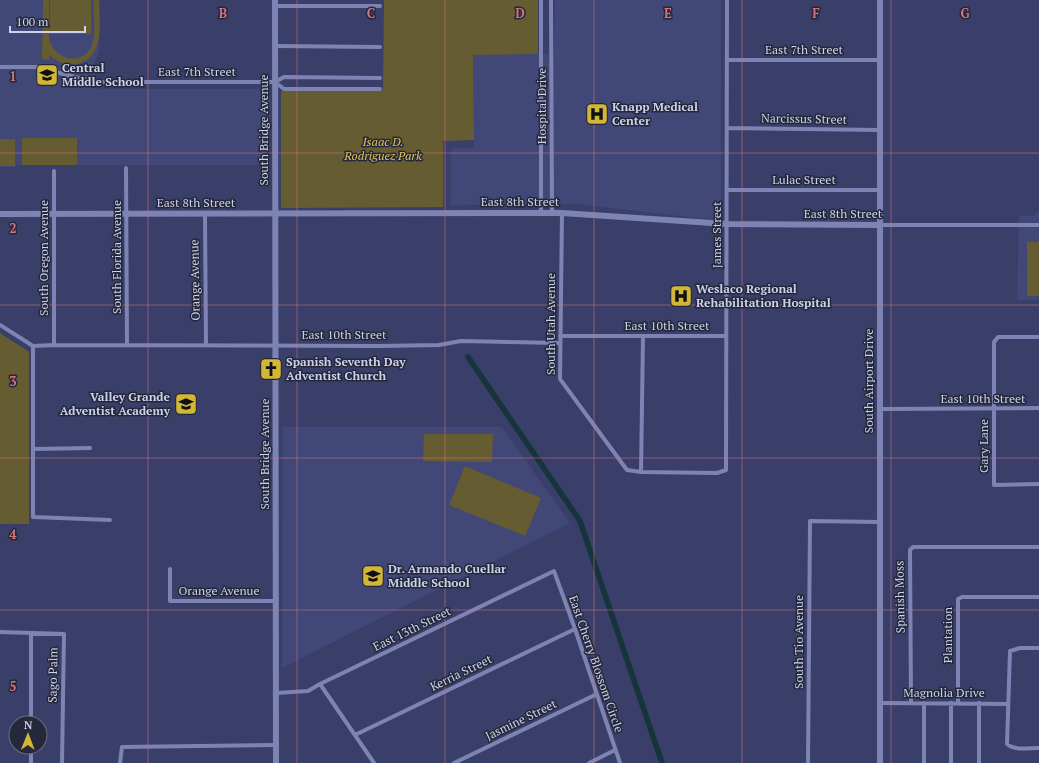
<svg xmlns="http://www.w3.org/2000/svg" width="1039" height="763" font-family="'PT Serif',serif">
	<rect width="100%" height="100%" fill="#393f68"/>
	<path fill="#414777" d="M0 0H100L99 52 94 63 93 88 108 89H270V165H17L16 167H0Z
		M555 0H721V219L696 218 578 204 451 205V152L454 148H474L473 54H554Z
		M1039 210V300H1017L1019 216H1033Z
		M283 427H502L570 523 282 668Z"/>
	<path fill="#665c31" d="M43 0H49V38C53 59 81 67 91 47 97 34 93 14 94 0H99C99 22 106 57 77 64 66 66 58 62 49 55V60L42 59Z
		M50 0H91V34H50Z
		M384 0H538V54L473 55 474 140 443 141V207L281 208V91L383 90Z
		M22 138H77V165H22Z
		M0 139H15V166H0Z
		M1027 242H1039V296H1027Z
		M0 333 29 352V524H0Z
		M424 434H493L492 462 423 461Z
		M465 466 541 498 525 536 449 505Z"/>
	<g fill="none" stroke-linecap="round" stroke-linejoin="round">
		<path stroke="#15343c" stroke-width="5.5" d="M468 357 580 521 662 763"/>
		<path stroke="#7d84b3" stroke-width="4" d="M541 0V213
			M551 0 552 213
			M275 6H380
			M276 46 380 47
			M727 60H881
			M0 67H36L83 79 100 82H275L284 77 380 78
			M275 82 284 89H380
			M727 128 880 130
			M126 168 127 345
			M54 171V345
			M727 190H880
			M562 213 560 379 627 470 641 472
			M205 214 206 345
			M880 225H1039
			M0 325 33 346 54 345 378 346 439 345 461 341 560 343
			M560 336H726
			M643 336 641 472 717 473 726 470 727 0
			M1039 337H998L994 342V485L1039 484
			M33 346V517L110 520
			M880 409 1039 408
			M34 449 90 448
			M170 569V601H276
			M0 632 64 634 62 763
			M31 633V723
			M1039 648H1020L1010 651 1007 744C1015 751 1029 748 1039 748
			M320 684 374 763
			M276 693 308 691 320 684 554 571 575 629 620 763
			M880 703 1008 704
			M911 703 910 550 913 547H1039
			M958 703V599L962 597H1039
			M355 735 575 629
			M31 747V763
			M120 763 122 747 276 745
			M454 763 597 694
			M589 763 615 750
			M808 763 810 521 880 522
			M924 763V703
			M951 763V703
			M979 763V703"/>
		<path stroke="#7d84b3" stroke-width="6" d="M275 0 276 763
			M0 214 562 213 727 224 880 225
			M880 763V0"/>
	</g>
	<path fill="none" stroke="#d27480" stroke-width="1" stroke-opacity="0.55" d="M148 0V763M297 0V763M445 0V763M594 0V763M742 0V763M891 0V763M0 153H1039M0 305H1039M0 458H1039M0 610H1039"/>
	<defs>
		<g id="school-square" transform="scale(1.15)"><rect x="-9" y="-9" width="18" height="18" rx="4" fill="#d2b736" stroke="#25283b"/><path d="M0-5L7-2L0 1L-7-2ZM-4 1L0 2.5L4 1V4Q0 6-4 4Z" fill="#111"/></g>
		<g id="hospital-square" transform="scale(1.15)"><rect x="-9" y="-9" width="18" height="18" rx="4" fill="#d2b736" stroke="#25283b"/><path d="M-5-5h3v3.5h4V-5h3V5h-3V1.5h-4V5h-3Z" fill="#111"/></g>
		<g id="church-square" transform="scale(1.15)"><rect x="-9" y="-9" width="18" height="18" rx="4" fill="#d2b736" stroke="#25283b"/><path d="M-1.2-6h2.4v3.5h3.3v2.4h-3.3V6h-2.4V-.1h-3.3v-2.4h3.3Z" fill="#111"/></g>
	</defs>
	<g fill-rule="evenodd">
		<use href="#school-square" x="47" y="75"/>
		<use href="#hospital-square" x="597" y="114"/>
		<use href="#hospital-square" x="681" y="296"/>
		<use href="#church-square" x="271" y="369"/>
		<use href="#school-square" x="186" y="404"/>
		<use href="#school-square" x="373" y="576"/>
	</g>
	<g text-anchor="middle" stroke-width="3" stroke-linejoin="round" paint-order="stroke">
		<g font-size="12" fill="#cdd2eb" stroke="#25283b">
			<text x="804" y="54">East 7th Street</text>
			<text x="197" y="76">East 7th Street</text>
			<text transform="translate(542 106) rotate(-90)" y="4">Hospital Drive</text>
			<text transform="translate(804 119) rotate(1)" y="4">Narcissus Street</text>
			<text transform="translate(264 130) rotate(-90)" y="4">South Bridge Avenue</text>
			<text x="804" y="184">Lulac Street</text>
			<text x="520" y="206">East 8th Street</text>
			<text x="196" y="207">East 8th Street</text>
			<text x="843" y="218">East 8th Street</text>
			<text transform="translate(717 235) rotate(-90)" y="4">James Street</text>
			<text transform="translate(117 257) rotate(-90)" y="4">South Florida Avenue</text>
			<text transform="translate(44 258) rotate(-90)" y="4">South Oregon Avenue</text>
			<text transform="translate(195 280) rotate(-91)" y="4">Orange Avenue</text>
			<text transform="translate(551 324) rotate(-90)" y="4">South Utah Avenue</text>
			<text x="667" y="330">East 10th Street</text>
			<text x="344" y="339">East 10th Street</text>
			<text transform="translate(869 381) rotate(-90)" y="4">South Airport Drive</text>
			<text x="983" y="403">East 10th Street</text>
			<text transform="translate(984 446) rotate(-90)" y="4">Gary Lane</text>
			<text transform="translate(265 454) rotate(-90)" y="4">South Bridge Avenue</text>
			<text x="219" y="595">Orange Avenue</text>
			<text transform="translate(900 597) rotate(-91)" y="4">Spanish Moss</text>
			<text transform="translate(412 629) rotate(-26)" y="4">East 13th Street</text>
			<text transform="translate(948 635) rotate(-90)" y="4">Plantation</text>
			<text transform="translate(799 642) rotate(-90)" y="4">South Tio Avenue</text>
			<text transform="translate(596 664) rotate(71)" y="4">East Cherry Blossom Circle</text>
			<text transform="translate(461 673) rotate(-26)" y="4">Kerria Street</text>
			<text transform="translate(53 675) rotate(-89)" y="4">Sago Palm</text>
			<text x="944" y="697">Magnolia Drive</text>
			<text transform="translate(521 720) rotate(-26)" y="4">Jasmine Street</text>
		</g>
		<g font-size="12" font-weight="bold" fill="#cdd2eb" stroke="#25283b" text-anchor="start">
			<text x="62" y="72">Central<tspan x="62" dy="14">Middle School</tspan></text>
			<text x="612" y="111">Knapp Medical<tspan x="612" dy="14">Center</tspan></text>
			<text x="696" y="293">Weslaco Regional<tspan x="696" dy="14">Rehabilitation Hospital</tspan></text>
			<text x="286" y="366">Spanish Seventh Day<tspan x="286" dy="14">Adventist Church</tspan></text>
			<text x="170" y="401" text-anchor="end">Valley Grande<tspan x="170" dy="14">Adventist Academy</tspan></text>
			<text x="388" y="573">Dr. Armando Cuellar<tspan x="388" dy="14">Middle School</tspan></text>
		</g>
		<g font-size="12" font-style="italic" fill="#dcc45a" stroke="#25283b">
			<text x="383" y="146">Isaac D.<tspan x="383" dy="14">Rodriguez Park</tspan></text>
		</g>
	</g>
	<g font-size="13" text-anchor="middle" font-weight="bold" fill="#d27480" stroke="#25283b" stroke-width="3" stroke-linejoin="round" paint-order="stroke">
		<text x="223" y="18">B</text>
		<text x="371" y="18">C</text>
		<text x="520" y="18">D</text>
		<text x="668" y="18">E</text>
		<text x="816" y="18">F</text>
		<text x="965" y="18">G</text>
		<text x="13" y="81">1</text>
		<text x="13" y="233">2</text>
		<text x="13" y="386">3</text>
		<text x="13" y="539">4</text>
		<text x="13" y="691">5</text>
	</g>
	<g transform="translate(28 735) rotate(1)"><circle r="19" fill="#25283b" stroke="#686c81"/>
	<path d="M0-3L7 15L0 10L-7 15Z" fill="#d2b736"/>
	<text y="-6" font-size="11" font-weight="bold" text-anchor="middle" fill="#cdd2eb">N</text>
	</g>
	<path d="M10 26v6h75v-6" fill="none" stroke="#cdd2eb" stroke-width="2"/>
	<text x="16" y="26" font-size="12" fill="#cdd2eb" stroke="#25283b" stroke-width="3" paint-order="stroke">100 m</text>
</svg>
